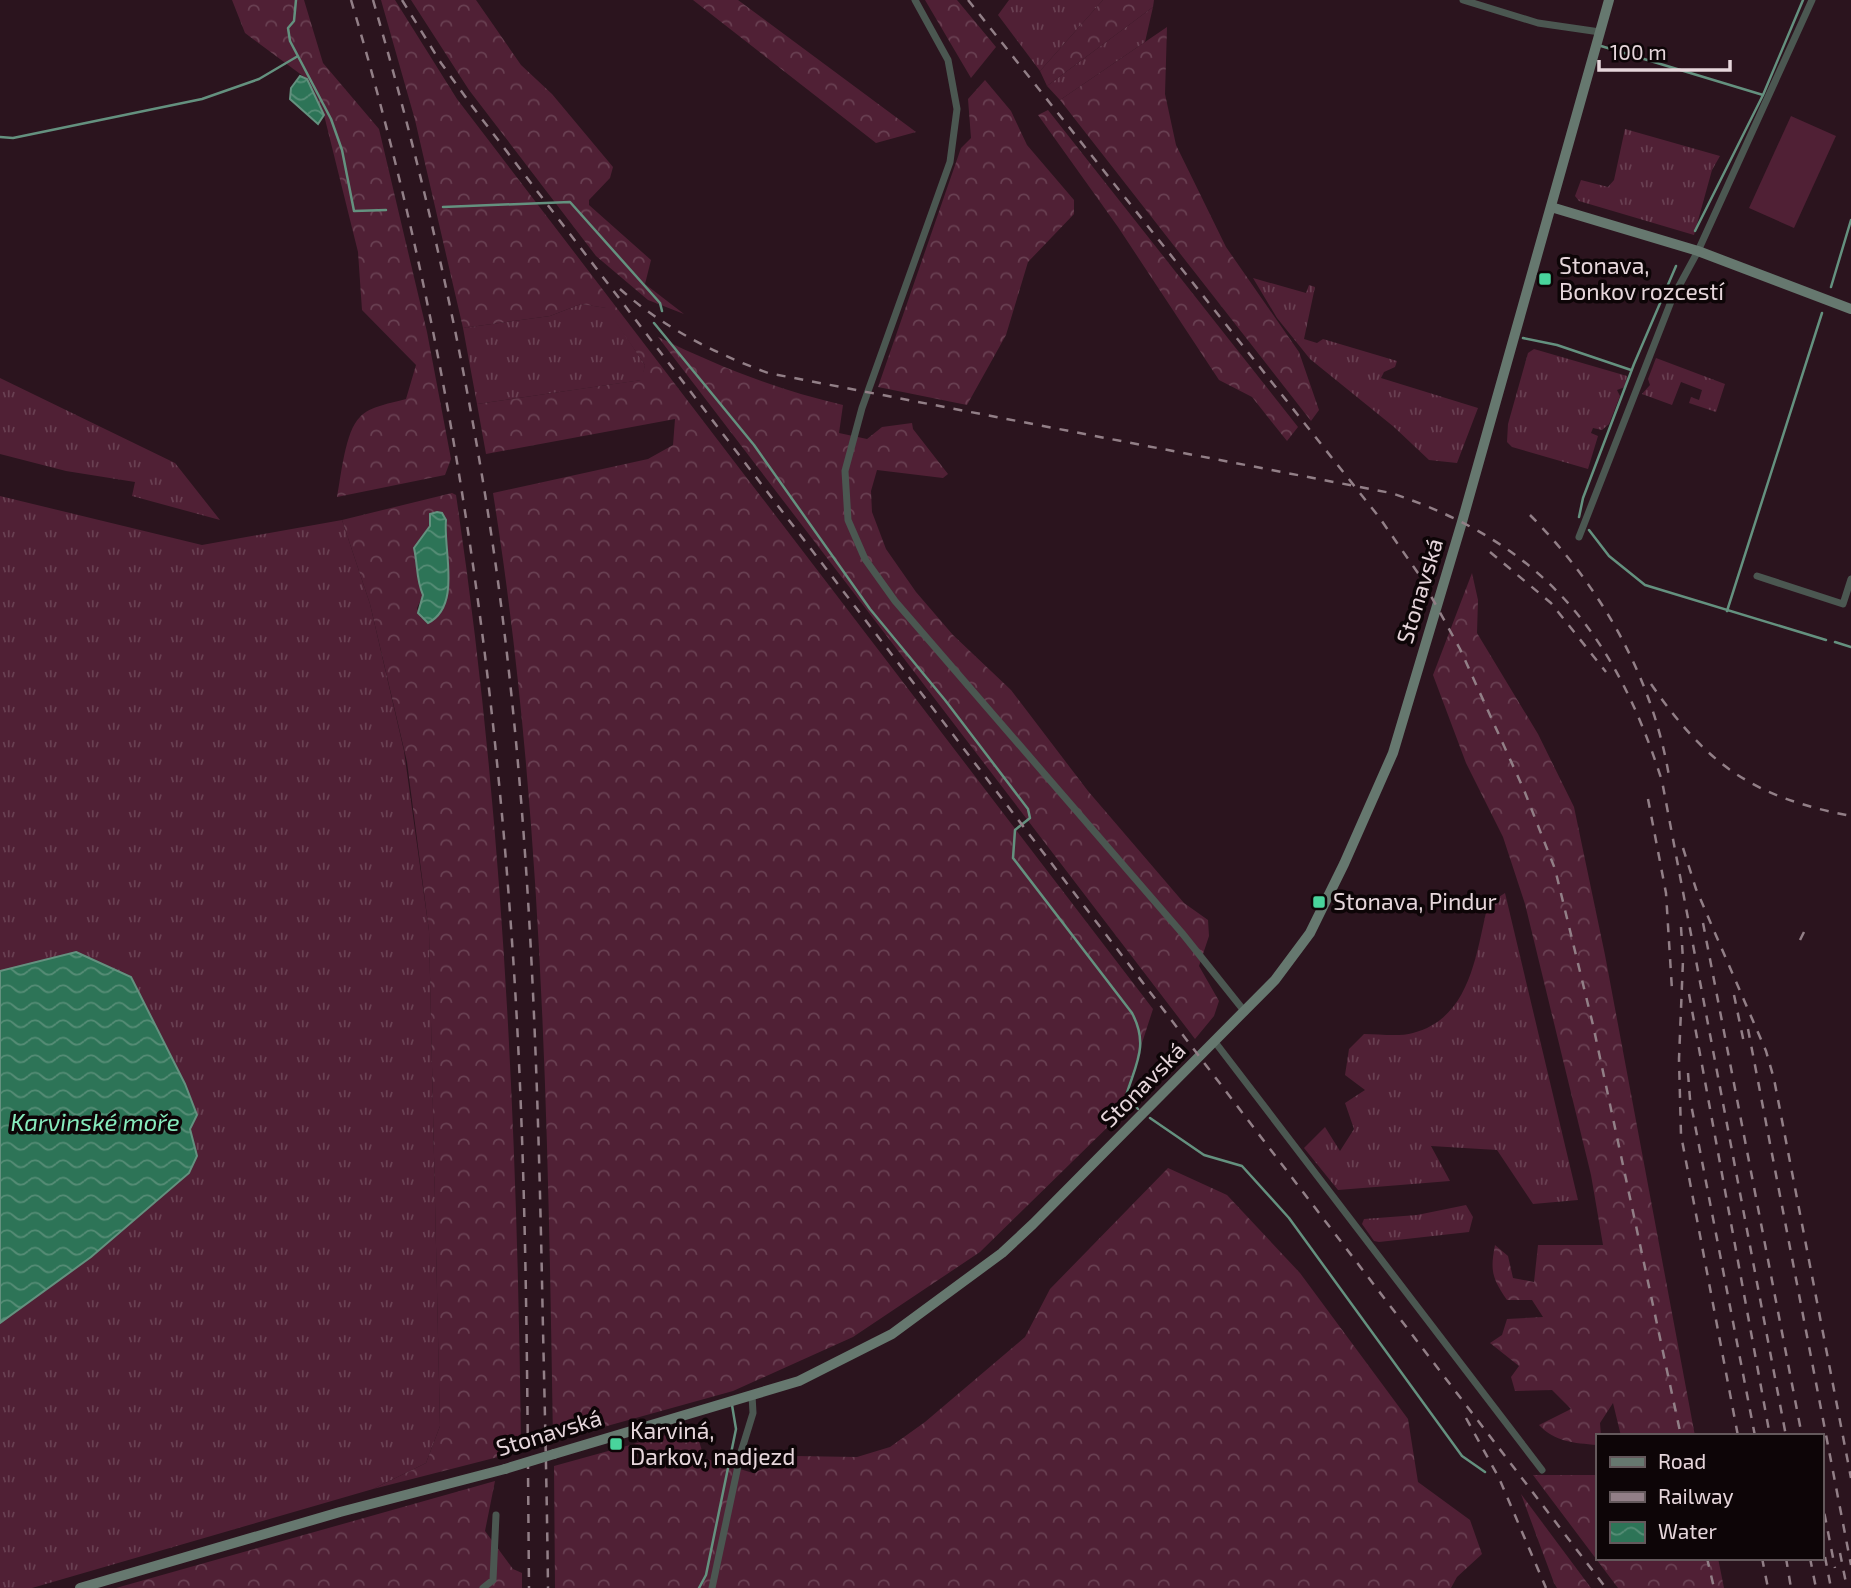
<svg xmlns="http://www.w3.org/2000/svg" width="1851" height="1588" font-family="'Exo 2',sans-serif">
	<defs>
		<pattern id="grass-tufts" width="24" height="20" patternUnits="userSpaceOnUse" patternTransform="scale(1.75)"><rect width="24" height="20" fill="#502035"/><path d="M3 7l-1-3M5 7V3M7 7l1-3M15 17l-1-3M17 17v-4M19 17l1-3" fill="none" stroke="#694052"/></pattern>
		<pattern id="forest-crowns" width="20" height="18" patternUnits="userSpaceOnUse" patternTransform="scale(1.75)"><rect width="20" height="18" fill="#502035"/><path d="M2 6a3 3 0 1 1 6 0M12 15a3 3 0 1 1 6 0" fill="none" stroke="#694052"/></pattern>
		<pattern id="water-waves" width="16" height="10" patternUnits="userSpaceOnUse" patternTransform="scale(1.75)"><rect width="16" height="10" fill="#2d7457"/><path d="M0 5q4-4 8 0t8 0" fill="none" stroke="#568d76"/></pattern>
	</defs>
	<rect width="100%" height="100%" fill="#2b141e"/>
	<path fill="url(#grass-tufts)" d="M1009 0H1103L1040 71 998 15Z
		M1153 7 1145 42 1060 100 1047 86Z
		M1625 129 1720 156 1712 170 1694 235 1579 201 1575 196 1581 180 1608 187 1614 180Z
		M1253 278 1306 293 1309 285 1315 287 1304 339 1317 343 1323 339 1397 361 1395 367 1384 372 1381 378 1478 408 1457 463 1429 460 1394 427 1310 359 1277 318Z
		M581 304 607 308 645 365 642 380 477 404 463 328 550 316Z
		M1534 349 1627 376 1625 387 1617 390 1620 396 1609 424 1602 430 1593 428 1591 433 1598 436 1588 469 1512 447 1507 442 1508 424 1528 353Z
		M1656 358 1725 384 1716 412 1689 403 1691 397 1699 400 1702 390 1681 382 1672 405 1642 394 1650 385 1648 379Z
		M0 378 175 463 220 520 132 496 135 482 66 471 0 454Z
		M0 496 202 545 342 520 370 604 404 751 429 931 440 1426 426 1463 373 1489 32 1588H0V1322L91 1257 189 1173 197 1156 190 1129 197 1115 76 952 0 971Z
		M1505 893 1578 1200 1533 1204 1497 1150 1431 1146 1450 1181 1338 1190 1304 1148 1325 1127 1340 1151 1354 1129 1345 1103 1365 1090 1345 1075 1349 1049 1364 1034C1379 1034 1399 1037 1413 1033 1471 1018 1476 953 1488 904Z
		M1466 1205 1473 1217 1469 1232 1379 1242 1374 1241 1362 1224 1364 1219 1417 1215Z"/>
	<path fill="url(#forest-crowns)" fill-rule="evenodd" d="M232 0H304L323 63 379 129 427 332 451 459 445 475 337 497C341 477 345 431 360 417 370 406 392 403 406 399L416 365 362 310 358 252 324 115 307 79 245 33Z
		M381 0H395L457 99 1153 1009 1118 1117 980 1252 853 1337 733 1391 553 1441C548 1124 543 806 493 493L648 459 673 445 675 419 486 454 477 404 641 380 645 365 606 308 581 304 550 316 463 328 415 120Z
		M411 0H476L521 65 552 94 613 167 610 178 589 200V205L651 260 645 284 684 314 648 300 596 256 469 90Z
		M693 0H738L916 132 876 143Z
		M925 0H957L996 47 971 78Z
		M1103 0H1154L1153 7 1047 86 1040 71Z
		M1167 27 1165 94 1176 145 1226 247 1299 352 1319 410 1311 421 1060 100Z
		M985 80 1011 111 1027 145 1074 200V214L1028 262 1006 335 967 405 878 387 961 148 971 138 968 99Z
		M1048 110 1298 427 1287 441 1252 397 1219 380 1118 227 1038 115Z
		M658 337C718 366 777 390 843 405L839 433 867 439 882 427 912 423 913 429 948 474 943 478 877 470 871 491 872 512 886 549 916 592 953 635 1011 690 1088 791 1184 903 1208 920 1209 936 1199 966 1219 1001 1214 1016 1195 1039Z
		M452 493 456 495C503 809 517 1124 521 1442L502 1456 373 1489 426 1463 440 1426 429 931 407 762 370 604 342 520ZM446 520 449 585 440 613 421 618 417 608 423 595C416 579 418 566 414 548L430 525Z
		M1472 573 1478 600 1477 633 1538 734 1574 807 1605 955 1695 1436H1621L1613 1403 1600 1423 1601 1436H1597V1445C1574 1443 1555 1442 1539 1425L1571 1409 1552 1390 1515 1391 1511 1377 1519 1366 1490 1343 1502 1335 1507 1319 1543 1317 1532 1300H1507C1492 1278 1490 1271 1495 1245L1508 1256 1513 1278 1534 1282 1538 1245H1603L1591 1175 1525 904 1503 837 1466 763 1433 675Z
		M1168 1168 1227 1195 1300 1273 1408 1419 1418 1482 1470 1520 1482 1554 1457 1577 1451 1588H555L554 1466 695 1427 704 1458 753 1473 795 1456 857 1457 890 1447 925 1422 1025 1337 1050 1289Z
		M1533 1475H1597V1558H1718L1724 1588H1618Z
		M495 1481 485 1531 513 1569 522 1573V1588H116Z
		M1521 1494 1591 1588H1557L1554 1583Z"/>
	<path fill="#502035" d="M1791 116 1836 136 1794 228 1749 208Z"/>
	<path fill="url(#water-waves)" stroke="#64917f" stroke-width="2" d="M300 76 307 79 324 115 318 124 290 99 291 88Z
		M437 512 442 513 446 520C443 550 462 606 428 623L418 613 423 595C416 579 418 566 414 548L430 526V514Z
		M76 952 131 977 185 1084 197 1115 190 1129 197 1156 189 1173 91 1257 0 1323V971Z"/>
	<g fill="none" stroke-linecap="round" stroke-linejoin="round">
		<path stroke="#64917f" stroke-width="2.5" d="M296 0 294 21 288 28 290 41 331 119 342 150 354 211 386 210
			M1601 46 1763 95
			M0 137 13 138 202 99 259 79 298 56
			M443 207 570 202 660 303 662 311
			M1695 231 1763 95 1803 0
			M1831 287 1851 220
			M654 323 754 445 870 609 945 700 1028 809 1030 818 1015 830 1013 858 1132 1013C1149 1045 1136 1063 1126 1096L1138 1109
			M1523 338 1557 345 1631 370
			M1579 517 1583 498 1634 364 1676 266
			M1589 530 1609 556 1645 585 1826 640
			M1727 611 1822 313
			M1835 642 1851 647
			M1150 1118 1204 1155 1242 1166 1289 1218 1462 1456 1485 1472
			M699 1588 706 1575 736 1429 732 1405"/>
		<path stroke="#4b5751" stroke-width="7" d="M915 0 948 60 957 109 950 162 862 408 845 471 848 520 865 559 895 601 1182 933 1245 1012
			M1463 0 1538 23 1600 32
			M1579 537 1672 299 1698 251 1812 0
			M1757 576 1843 604 1851 579
			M1215 1042 1542 1470
			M483 1588 493 1580 496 1515
			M712 1588 741 1452 753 1413 752 1395"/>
		<path stroke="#66786f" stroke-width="10" d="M1551 207 1698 251 1851 309
			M554 1454 799 1381 892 1334 1002 1253 1033 1224 1275 980 1310 933 1344 864 1393 753 1462 522 1609 0
			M80 1588 340 1512 505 1469"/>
		<path stroke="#927f87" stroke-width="2.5" stroke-dasharray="9 9" stroke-linecap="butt" d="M351 0C441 302 489 613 511 927 527 1147 527 1368 529 1588
			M373 0C427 186 469 375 496 567 531 820 538 1075 543 1330 545 1416 547 1502 548 1588
			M402 0 441 63 472 106 1606 1588
			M968 0 1379 517 1420 576 1460 649 1524 790 1555 869 1593 1025 1681 1436
			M620 289C664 328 714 353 768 373L1391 493C1542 543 1615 633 1662 781L1786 1436
			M1530 515C1601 587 1652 676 1669 776
			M1490 552 1551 603 1606 672
			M1651 684C1708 766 1753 797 1851 816
			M1648 799 1666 893 1672 990
			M1683 848 1696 889 1766 1051 1774 1079 1851 1478
			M1703 923 1802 1436
			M1681 927 1683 960 1679 1059 1681 1135 1738 1436
			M1800 940 1804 932
			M1689 994 1770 1436
			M1734 995 1744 1043
			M1748 1029 1851 1565
			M1688 1073 1690 1099 1755 1436
			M1466 1418 1499 1478 1546 1588
			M1821 1496 1835 1568
			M1840 1553 1847 1588
			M1825 1557 1831 1588
			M1707 1558 1714 1588
			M1762 1558 1768 1588
			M1786 1558 1791 1588
			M1810 1558 1816 1588"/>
		<path stroke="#66786f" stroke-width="10" d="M505 1469 554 1454"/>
	</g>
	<g fill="#49d49c" stroke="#0d0507" stroke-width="2.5">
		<rect x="1538" y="272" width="14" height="14" rx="3.5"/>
		<rect x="1312" y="895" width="14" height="14" rx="3.5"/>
		<rect x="609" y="1437" width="14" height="14" rx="3.5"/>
	</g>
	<g text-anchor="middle" stroke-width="7" stroke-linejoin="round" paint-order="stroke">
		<g font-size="23" fill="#e6d6db" stroke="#0d0507" text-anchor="start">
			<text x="1559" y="274">Stonava,<tspan x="1559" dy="26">Bonkov rozcestí</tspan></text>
			<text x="1333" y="910">Stonava, Pindur</text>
			<text x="630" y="1439">Karviná,<tspan x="630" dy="26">Darkov, nadjezd</tspan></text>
		</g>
		<g font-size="23" fill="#e6d6db" stroke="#0d0507">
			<text transform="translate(1420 591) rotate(-73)" y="8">Stonavská</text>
			<text transform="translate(1143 1085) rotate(-45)" y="8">Stonavská</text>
			<text transform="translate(549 1433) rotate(-17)" y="8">Stonavská</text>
		</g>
		<g font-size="24" font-style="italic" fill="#87ecbd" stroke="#0d0507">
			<text x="95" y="1131">Karvinské moře</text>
		</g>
	</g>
	<rect x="1596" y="1434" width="228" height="126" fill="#0d0507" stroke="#64595c" stroke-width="2"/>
	<rect x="1610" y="1457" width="35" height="10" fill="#66786f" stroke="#64595c" stroke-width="2"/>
	<text x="1658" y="1469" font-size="21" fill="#e6d6db">Road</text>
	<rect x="1610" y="1492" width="35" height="10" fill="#927f87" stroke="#64595c" stroke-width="2"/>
	<text x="1658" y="1504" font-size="21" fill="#e6d6db">Railway</text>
	<rect x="1610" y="1522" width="35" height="21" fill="url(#water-waves)" stroke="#64595c" stroke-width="2"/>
	<text x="1658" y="1539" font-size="21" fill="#e6d6db">Water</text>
	<path d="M1599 60v10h131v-10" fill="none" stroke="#e6d6db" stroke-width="3.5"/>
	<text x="1610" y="60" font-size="21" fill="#e6d6db" stroke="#0d0507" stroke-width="5" paint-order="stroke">100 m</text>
</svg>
